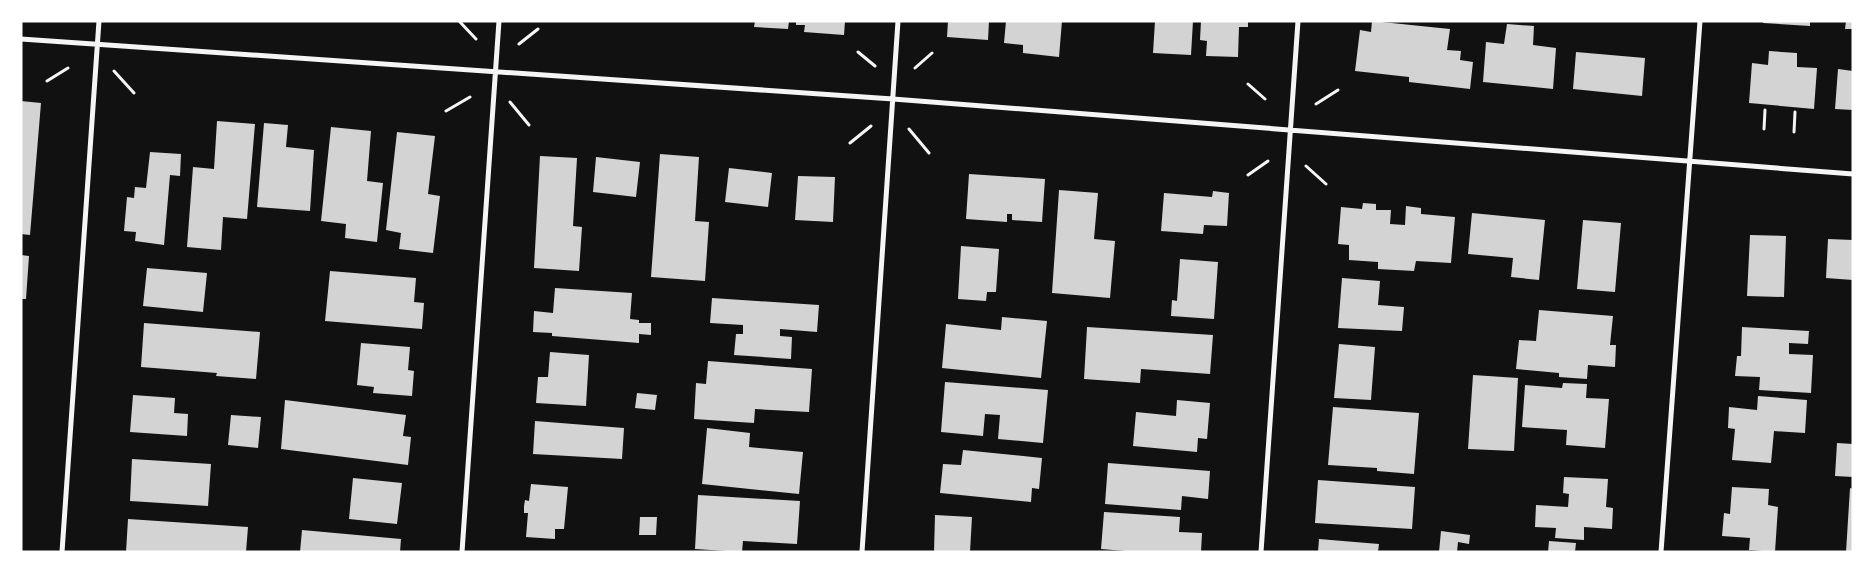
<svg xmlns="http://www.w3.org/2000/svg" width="1874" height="573" font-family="'Fira Sans Condensed',sans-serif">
	<rect width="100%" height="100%" fill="#111"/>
	<path fill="#d3d3d3" d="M755 21H789L788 29 754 27Z
		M796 21H845L844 35 804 32 805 25H796Z
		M948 21H989L988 40 947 37Z
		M1006 21H1062L1059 57 1023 53V45L1004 43Z
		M1155 21H1193L1191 55 1153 53Z
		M1201 21H1248V27H1239L1238 57 1206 56 1207 41 1200 40Z
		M1372 21 1450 29 1447 50 1461 51 1460 60 1473 62 1470 89 1409 82V77L1355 71 1360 30 1371 32Z
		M1763 21H1810V26L1763 23Z
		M1846 21H1853V29H1845Z
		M1507 24 1534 26 1533 45 1556 48 1553 89 1483 82 1486 42 1504 44Z
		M1769 51 1797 53V67L1817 68 1814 109 1749 103 1752 63 1768 65Z
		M1576 52 1645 58 1642 96 1573 89Z
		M1838 69 1853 71V110L1835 109Z
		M21 101 41 103 30 235 21 234Z
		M217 121 255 124 247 219 223 217 221 250 187 247 193 167 214 169Z
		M264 123 288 125 286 147 314 150 310 211 257 207Z
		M331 127 371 131 367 181 383 183 377 242 345 238 346 224 321 221Z
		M397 132 435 136 428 194 440 196 433 253 399 249 401 233 386 230Z
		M150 152 181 154 180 176 170 175 164 245 135 241 136 232 124 231 127 197 134 198 135 187 146 188Z
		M660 154 699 157 695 221 709 222 705 281 651 277Z
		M540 156 577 158 573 226 582 227 579 271 534 268Z
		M596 157 640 162 636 197 593 192Z
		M729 168 772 173 768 207 725 202Z
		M969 174 1045 179 1042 222 1012 220V214H1007V222L966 219Z
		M798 176 835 177 833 222 795 220Z
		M1059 190 1098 193 1094 239 1115 241 1110 298 1052 293Z
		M1213 191 1229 193 1227 226 1204 225 1203 234 1161 231 1164 193 1212 197Z
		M1363 203 1376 204V210H1391L1390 224 1405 225 1406 206 1421 208V214L1455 217 1451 263 1416 261 1414 271 1378 269V262L1349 260V245L1338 244 1341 207 1362 209Z
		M1472 213 1545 220 1539 280 1511 277 1513 258 1468 254Z
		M1583 220 1621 223 1615 292 1577 289Z
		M1750 235 1786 236 1784 297 1747 296Z
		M1828 239 1853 240V280L1826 278Z
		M961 246 999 249 996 292H987L986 301 958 299Z
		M21 255 29 256 26 299H21Z
		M1180 259 1218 262 1214 319 1171 316 1172 300 1177 301Z
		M147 268 207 273 203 312 143 306Z
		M330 271 416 278 414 302 424 303 422 329 325 321Z
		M1342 278 1380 281 1378 305 1404 307 1402 331 1338 328Z
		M555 288 632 293 630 319 639 320V323H651V335L639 334V343L552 336V333L533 332 534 311 553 313Z
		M712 298 819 305 817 332 780 329V336L792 337 791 359 734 355 736 334H743V325L710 323Z
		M1539 310 1613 316 1610 345H1616L1615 367 1588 365 1587 379 1559 377V373L1516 369 1519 340 1536 341Z
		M1002 317 1047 321 1041 378 942 368 946 324 1001 330Z
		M144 323 260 332 256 379 216 376 217 373 141 367Z
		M1087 327 1213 335 1210 374 1141 369 1140 383 1084 379Z
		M1742 327 1809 331 1808 344 1789 343V354L1813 355 1811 393 1759 390 1760 377 1735 376 1737 356H1741Z
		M361 343 410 347 408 370 414 371 412 396 373 393 374 387 357 385Z
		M1339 344 1375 347 1371 400 1334 398Z
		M550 352 589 355 586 406 536 403 538 377H548Z
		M708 361 812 369 809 412 755 409 754 423 694 419 696 383 706 384Z
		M1473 375 1518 378 1514 451 1468 449Z
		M945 382 1048 390 1043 443 998 439 1000 415 985 414 983 436 941 432Z
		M1563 383 1587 384 1586 398 1609 399 1605 448 1566 445 1567 430 1522 427 1525 385 1562 388Z
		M637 393 657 395 655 410 635 408Z
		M133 395 175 398 174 413 188 414 187 436 130 432Z
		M1758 396 1807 400 1805 433 1774 431 1771 463 1732 460 1735 429 1728 428 1729 407 1757 410Z
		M285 400 406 415 403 436 411 437 408 465 281 449Z
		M1177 400 1210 403 1207 439 1198 438 1197 452 1133 446 1136 412 1176 416Z
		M1333 407 1419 413 1414 474 1377 471V468L1328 465Z
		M231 415 261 417 258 448 228 445Z
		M535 421 624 428 622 459 533 454Z
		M707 428 750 433 749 447 803 452 799 494 702 484Z
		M1837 443 1853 444V477L1835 476Z
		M963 450 1042 458 1039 489 1032 488 1031 502 940 493 943 464 961 465Z
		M132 459 211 464 208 506 130 501Z
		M1108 463 1210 471 1208 499 1182 496 1181 510 1105 504Z
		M1564 477 1608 479 1606 507 1613 508 1612 529 1584 527V540L1555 538 1556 528 1535 527 1536 505 1568 507 1569 494 1563 493Z
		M353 478 402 483 397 524 349 519Z
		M1318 480 1415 487 1412 529 1315 523Z
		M531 484 568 487 564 529H555V539L526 537 528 513H524V506L525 500 529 501Z
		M1732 487 1769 489 1768 505 1778 507 1775 552 1749 550 1750 538 1722 536 1724 513 1730 514Z
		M1850 488 1853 489V552H1846Z
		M698 495 800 501 797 544 743 541 742 552 695 549Z
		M1104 512 1180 517 1179 532 1202 533 1201 552H1138L1101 549Z
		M935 515 972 517 970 552H934Z
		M640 517H657L656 535H639Z
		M128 519 248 527 246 552H126Z
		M302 530 401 539 400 552H300Z
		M1441 531 1470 535 1469 544 1458 542 1457 552H1439Z
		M1319 539 1379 544 1378 552H1318Z
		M1549 541 1576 543 1575 552H1548Z"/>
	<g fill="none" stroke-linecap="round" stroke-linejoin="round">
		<path stroke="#f5f5f5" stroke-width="3" d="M460 22 476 39
			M519 44 538 29
			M858 52 875 66
			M915 68 932 53
			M114 71 134 93
			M47 81 68 68
			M1248 84 1265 99
			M510 102 529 125
			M1316 104 1338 90
			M446 111 470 97
			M909 129 929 153
			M1764 129 1765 110
			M1794 132 1795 112
			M850 143 871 126
			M1306 166 1326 184
			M1248 175 1268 161"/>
		<path stroke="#f5f5f5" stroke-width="5" d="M21 39 893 99 1853 174
			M62 552 99 21
			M462 552 499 21
			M862 552 898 21
			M1261 552 1298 21
			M1661 552 1700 21"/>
	</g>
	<rect width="1874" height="573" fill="none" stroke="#ffffff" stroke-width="45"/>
</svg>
